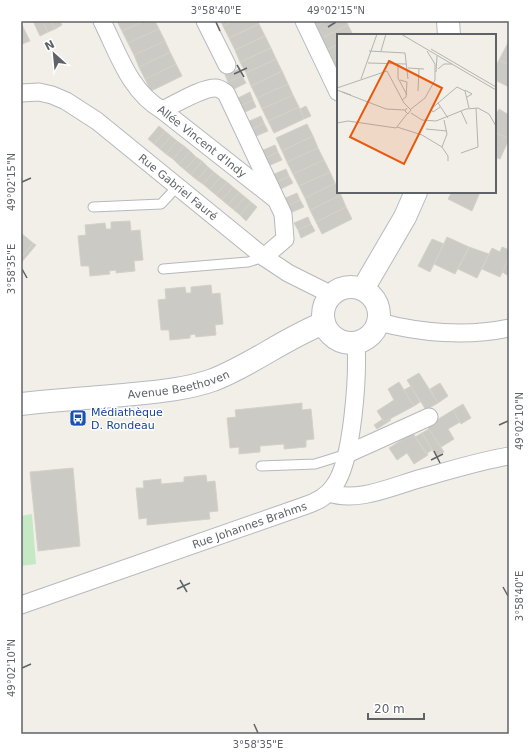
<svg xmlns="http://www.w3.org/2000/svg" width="530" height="755" font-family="'DejaVu Sans',sans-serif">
	<rect width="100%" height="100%" fill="#f1efe8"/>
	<path fill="#c5e8c5" d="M32 514 36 564 21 566V516Z"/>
	<path fill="#cccac5" stroke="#d6d1c6" d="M33 21H42L48 32 40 36Z
		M42 21H51L55 29 48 32Z
		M51 21H60L62 25 55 29Z
		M117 21H144L122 31Z
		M144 21H155L159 29 128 43 122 31Z
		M221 21H234L223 26Z
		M234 21H258L259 24 229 38 223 26Z
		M309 21H326L312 28Z
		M326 21H346L348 25 318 40 312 28Z
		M259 24 265 36 235 50 229 38Z
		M22 25 30 41 22 44 21 26Z
		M348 25 353 35H338V44L323 52 318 40Z
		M159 29 165 41 134 55 128 43Z
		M265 36 271 48 240 62 235 50Z
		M165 41 170 52 139 67 134 55Z
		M509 41V65L499 60Z
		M338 44V59L329 63 323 52Z
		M271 48 276 59 246 73 240 62Z
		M170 52 176 64 145 79 139 67Z
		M276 59 282 71 251 86 246 73Z
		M338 59V73L329 63Z
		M499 60 509 65V87L495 80V68Z
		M176 64 182 76 151 91 145 79Z
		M239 69 242 76 228 82 225 75Z
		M282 71 288 84 257 98 251 86Z
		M242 76 246 83 232 90 228 82Z
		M288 84 293 95 262 109 257 98Z
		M250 92 253 100 240 106 236 99Z
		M293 95 299 107 268 121 262 109Z
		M253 100 256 107 243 113 240 106Z
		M306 106 311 116 304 119 300 109Z
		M299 107 304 119 274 133 268 121Z
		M499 109 509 115V139L495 132V117Z
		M261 116 264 123 251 130 247 122Z
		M264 123 268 131 254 137 251 130Z
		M307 124 313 136 282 151 276 138Z
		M159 126 165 131 154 144 148 139Z
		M165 131 171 136 160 149 154 144Z
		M495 132 509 139 500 159 495 157Z
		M171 136 177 141 166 154 160 149Z
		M313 136 318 148 287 162 282 151Z
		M177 141 184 146 173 159 166 154Z
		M275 145 278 152 264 159 261 151Z
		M184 146 190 151 179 165 173 159Z
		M318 148 324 160 293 174 287 162Z
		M190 151 196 157 185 170 179 165Z
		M278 152 282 160 268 166 264 159Z
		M196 157 202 161 191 175 185 170Z
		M324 160 330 172 299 186 293 174Z
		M202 161 208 167 197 180 191 175Z
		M208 167 214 172 203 184 197 180Z
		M286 169 289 176 275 183 272 175Z
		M214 172 220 177 210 190 203 184Z
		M330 172 335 183 305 198 299 186Z
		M289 176 293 183 279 190 275 183Z
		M220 177 227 182 216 195 210 190Z
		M227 182 233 187 222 200 216 195Z
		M335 183 341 195 310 210 305 198Z
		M233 187 239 192 228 205 222 200Z
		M239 192 245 197 234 210 228 205Z
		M452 192H480L472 211 448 199Z
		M297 193 300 200 287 206 283 199Z
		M341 195 346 207 316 222 310 210Z
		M245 197 251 202 240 215 234 210Z
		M300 200 304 207 290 213 287 206Z
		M251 202 257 207 246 221 240 215Z
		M346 207 352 219 322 234 316 222Z
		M308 217 311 224 298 230 294 223Z
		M130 221 131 231 140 230 143 260 134 261 135 271 116 273V270L109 271 110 274 90 276 89 266H81L78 236 86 235 85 225 105 223 106 229H111V222Z
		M311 224 315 231 301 238 298 230Z
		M21 233 33 243 21 258Z
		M447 237 469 247 455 274 434 264Z
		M432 239 444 244 430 272 418 266Z
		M33 243 36 245 21 263V258Z
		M469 247 489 254 477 278 458 269Z
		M502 247 509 250V258L500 277 482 269 492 248 500 252Z
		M509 258V276L502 272Z
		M211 285 212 294 220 293 223 324 215 325 216 335 196 337 195 334 190 335V338L170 340 169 330H161L158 300 166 299 165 289 185 287 186 293H191V287Z
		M419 373 438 403 426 410 407 380Z
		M399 382 414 406 384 422 377 411 394 400 388 389Z
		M440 383 448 396 438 403 430 389Z
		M411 386 420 402 414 406 404 390Z
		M302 403V410L311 409 314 439 306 440V447L284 449V444L260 446V452L239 454V447L230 448 227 418 236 417 235 410Z
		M463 404 471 418 461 424 453 410Z
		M453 410 460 422 448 429 454 439 441 447 427 426Z
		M383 419 384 422 390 419 391 420 377 429 374 425Z
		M429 429 444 452 436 456 422 433Z
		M413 433 428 455 414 464 407 453 397 460 389 448Z
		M422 433 432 450 426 454 415 437Z
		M73 468 80 546 38 551 30 472Z
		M206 475 207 482 215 481 218 511 209 512 210 519 147 525V518L139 519 136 488H144L143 481 161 479V484L184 482V477Z"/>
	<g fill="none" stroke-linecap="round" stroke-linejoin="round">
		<g stroke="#b5b8bc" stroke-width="11">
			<path id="lane" d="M93 207 161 204 178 186
				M163 269 248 262 264 257
				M261 466 315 464 347 454"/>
		</g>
		<g stroke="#b5b8bc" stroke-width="19">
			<g id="street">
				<path id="s1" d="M102 21C118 53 130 92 162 110L274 198"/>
				<path d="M205 21 227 65"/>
				<path d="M304 21 338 92"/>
				<path id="s2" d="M21 93 39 92 52 95 66 101 97 121 264 257 288 273 332 295"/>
				<path d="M162 110C176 104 201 88 215 88 220 88 223 91 226 93L283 214 285 239 264 257"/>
				<path d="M379 322C420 333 467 337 509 328"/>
				<path d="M347 454 429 417"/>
				<path d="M329 493C358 503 393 486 422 478 451 470 479 461 509 456"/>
				<path id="s3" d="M21 605 304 506C316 502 327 497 334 486 353 461 358 375 356 343"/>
			</g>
		</g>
		<g stroke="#b6babf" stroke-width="24">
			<g id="secondary">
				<path d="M448 21 449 35"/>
				<circle cx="351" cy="315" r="28"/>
				<path d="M363 289 405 217 416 192"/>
				<path id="s4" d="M21 404C55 400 90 398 124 395 154 392 184 390 213 380 252 365 285 338 324 323"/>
			</g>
		</g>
		<use href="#lane" stroke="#fff" stroke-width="9"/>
		<use href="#street" stroke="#fff" stroke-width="17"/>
		<use href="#secondary" stroke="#fff" stroke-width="22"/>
	</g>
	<path fill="none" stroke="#5f6368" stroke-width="1.5" d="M216 22 220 31M328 27 336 22M237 65 244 77M234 74 247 68M22 182 31 178M22 269 27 278M499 425 508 421M434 451 440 463M431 460 443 454M180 580 187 592M503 587 508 596M177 589 190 583M22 668 31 664M254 724 258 733"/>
	<defs>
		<g id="bus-square" transform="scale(0.9)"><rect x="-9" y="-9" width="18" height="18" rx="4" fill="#1a4fb4" stroke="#fff"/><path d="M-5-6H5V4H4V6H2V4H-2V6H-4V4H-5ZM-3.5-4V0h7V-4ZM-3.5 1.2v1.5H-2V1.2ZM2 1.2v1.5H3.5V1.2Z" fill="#fff"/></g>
	</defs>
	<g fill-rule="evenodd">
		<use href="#bus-square" x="78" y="418"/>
	</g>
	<g text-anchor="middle" stroke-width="3" stroke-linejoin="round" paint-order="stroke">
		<g font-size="11" fill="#5f6368" stroke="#fff">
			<text dy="4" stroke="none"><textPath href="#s1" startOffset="160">Allée Vincent d'Indy</textPath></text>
			<text dy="4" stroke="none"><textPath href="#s2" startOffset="188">Rue Gabriel Fauré</textPath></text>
			<text dy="4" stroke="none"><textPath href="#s4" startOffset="159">Avenue Beethoven</textPath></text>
			<text dy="4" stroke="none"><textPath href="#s3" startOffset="242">Rue Johannes Brahms</textPath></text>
		</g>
		<g font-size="11" fill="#164399" stroke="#fff" text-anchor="start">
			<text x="91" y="416">Médiathèque<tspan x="91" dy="13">D. Rondeau</tspan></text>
		</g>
	</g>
	<g transform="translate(337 34)">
		<rect width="159" height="159" fill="#f1efe8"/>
		<path fill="none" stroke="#b3b3b1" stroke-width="1" d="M64 0 159 56M94 15 159 53M32 17 68 19 71 45M44 17 49 0M31 29 69 30M61 30V44L70 61M71 34 87 35M101 35 107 30H115M99 38 100 22M24 45 40 0M63 46 70 48 69 63 65 66M0 54 50 37 67 69 74 76 71 80 68 77 70 74M0 56 14 61M128 56 135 60 130 63M81 57 82 35M5 58 49 75 68 76M101 69 94 75 96 78 103 73M74 75 88 64 98 46V30L90 17M124 77 130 90M74 79 85 86 99 87 129 75 141 74 152 80 159 92M111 84 101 69 120 53 128 57 132 74M107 86 110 100 105 113 111 122V127M0 89 11 87 59 94 70 80M60 93 85 101 105 113M89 95 110 97M124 119 141 113 139 74"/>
		<path fill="#e8590c" fill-opacity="0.15" stroke="#e8590c" stroke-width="2" d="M52 27 105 54 67 130 13 103Z"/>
		<rect width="159" height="159" fill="none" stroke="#5f6368" stroke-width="2"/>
	</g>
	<rect width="530" height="755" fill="none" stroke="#ffffff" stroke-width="44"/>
	<g transform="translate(54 54) rotate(333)" stroke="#ffffff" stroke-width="3" paint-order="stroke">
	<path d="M0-3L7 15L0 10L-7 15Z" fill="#5f6368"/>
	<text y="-6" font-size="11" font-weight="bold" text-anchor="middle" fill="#5f6368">N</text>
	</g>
	<path d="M368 713v6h56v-6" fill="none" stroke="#5f6368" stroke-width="2"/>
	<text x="374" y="713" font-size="12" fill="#5f6368" stroke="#ffffff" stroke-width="3" paint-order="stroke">20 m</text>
	<rect x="22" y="22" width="486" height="711" fill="none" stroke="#5f6368" stroke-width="1.5"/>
	<g font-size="10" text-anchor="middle" fill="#5f6368">
		<text x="216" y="14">3°58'40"E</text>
		<text x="336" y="14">49°02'15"N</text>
		<text transform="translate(11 182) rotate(-90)" y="4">49°02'15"N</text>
		<text transform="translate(11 269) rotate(-90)" y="4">3°58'35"E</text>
		<text transform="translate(519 421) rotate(-90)" y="4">49°02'10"N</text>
		<text transform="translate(519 596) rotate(-90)" y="4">3°58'40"E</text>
		<text transform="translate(11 668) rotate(-90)" y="4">49°02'10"N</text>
		<text x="258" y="748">3°58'35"E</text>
	</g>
</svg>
